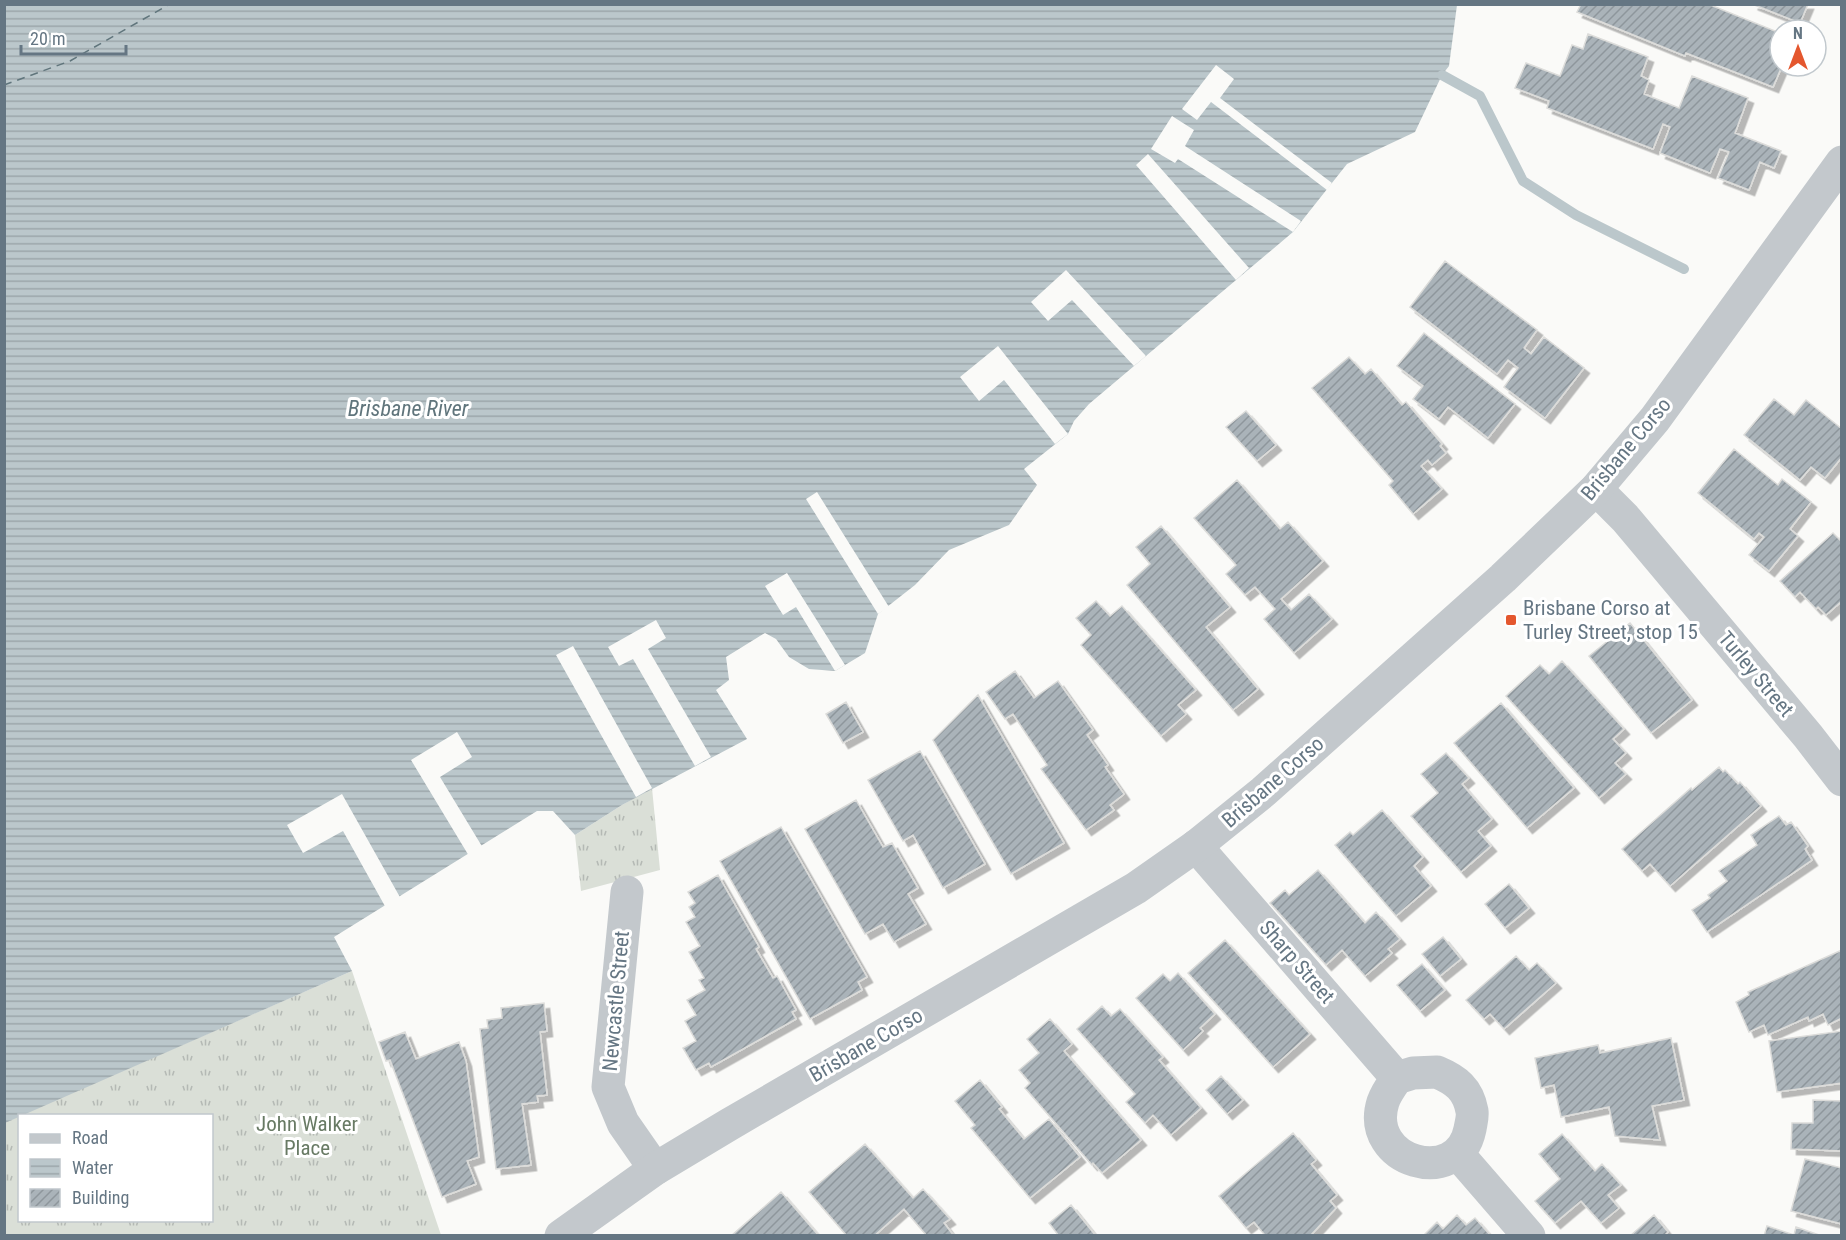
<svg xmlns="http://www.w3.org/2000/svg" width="1846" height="1240" font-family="'Roboto Condensed',sans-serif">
	<defs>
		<pattern id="grass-tufts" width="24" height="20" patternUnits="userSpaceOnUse" patternTransform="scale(1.5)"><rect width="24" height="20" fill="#dadfd7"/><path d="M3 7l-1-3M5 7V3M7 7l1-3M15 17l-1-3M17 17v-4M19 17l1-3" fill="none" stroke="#b4b9b4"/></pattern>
		<pattern id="water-rules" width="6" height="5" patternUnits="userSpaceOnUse" patternTransform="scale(1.5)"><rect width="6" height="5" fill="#bbc7cb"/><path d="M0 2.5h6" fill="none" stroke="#9ca6aa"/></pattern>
		<pattern id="building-hatch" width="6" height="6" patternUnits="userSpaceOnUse" patternTransform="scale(1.5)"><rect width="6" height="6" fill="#aab3b9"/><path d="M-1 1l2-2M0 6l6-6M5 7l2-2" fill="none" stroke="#8e969c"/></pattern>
		<filter id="shadow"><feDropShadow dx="5.5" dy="5.5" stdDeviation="0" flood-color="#0004"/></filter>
	</defs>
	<rect width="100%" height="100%" fill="#fafaf8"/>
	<path fill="url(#grass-tufts)" d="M652 788 660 870 581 891 575 835 622 805Z
		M352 971 441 1235H5L4 1123 19 1116 20 1220H212V1116L21 1115Z"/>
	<path fill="url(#water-rules)" d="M5 5H1457L1449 66 1442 75 1415 132 1347 164 1293 232 1089 404 1074 421 1068 434 1024 469 1037 485 1009 525 949 550 915 585 878 614 865 653 835 671 809 669 789 657 776 639 765 633 726 657 729 680 716 690 747 739 622 805 575 835 553 811H537L334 937 352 971 5 1123Z"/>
	<path fill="#fafaf8" d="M1216 65 1234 79 1220 98 1332 183 1327 190 1211 102 1197 120 1182 109Z
		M1172 116 1194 130 1185 146 1301 221 1293 232 1178 159 1175 163 1151 149Z
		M1148 154 1249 268 1236 280 1136 165Z
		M1066 270 1146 356 1134 366 1072 300 1048 321 1031 302Z
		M998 346 1068 434 1055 444 1004 380 979 401 960 377Z
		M817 492 889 607 878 614 806 499Z
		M787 573 845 665 835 671 796 607 783 615 765 586Z
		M656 620 666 638 648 649 711 757 695 766 633 659 619 666 608 647Z
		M573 646 652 788 636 797 556 655Z
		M457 732 472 757 440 777 483 848 469 856 411 760Z
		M342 794 401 899 386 908 343 831 303 853 287 825Z"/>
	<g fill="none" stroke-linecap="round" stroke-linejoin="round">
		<path stroke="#bbc7cb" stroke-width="10" d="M1442 75 1480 96 1523 181 1576 215 1684 269"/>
		<path stroke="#60757c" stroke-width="1.5" stroke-dasharray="8 6" stroke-linecap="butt" d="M4 85 70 61 170 4"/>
	</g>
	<path fill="url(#building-hatch)" stroke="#dcdcda" stroke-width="1.5" filter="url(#shadow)" d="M1581 4H1708L1780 33V66H1782L1773 87 1686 53 1685 56 1577 12Z
		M1752 4H1808L1800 23Z
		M1588 34 1648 57 1641 76 1649 80 1644 94 1679 108 1692 76 1748 98 1735 133 1781 151 1774 168 1760 162 1749 190 1718 178 1729 152 1720 149 1710 173 1660 153 1670 127 1663 124 1653 149 1547 108 1549 101 1515 88 1526 63 1560 76 1572 45 1583 49Z
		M1445 261 1537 330 1524 348 1531 354 1544 337 1584 368 1545 418 1504 387 1518 368 1508 360 1497 374 1410 307Z
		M1424 333 1515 404 1488 438 1448 407 1439 419 1413 399 1423 386 1397 366Z
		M1349 357 1365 374 1371 369 1402 405 1406 402 1442 444 1440 446 1446 453 1432 465 1428 460 1421 466 1442 489 1413 514 1389 485 1393 481 1312 388Z
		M1774 399 1794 415 1806 400 1842 429V457L1825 478 1811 467 1800 480 1744 435Z
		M1246 411 1276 445 1257 461 1226 427Z
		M1734 449 1778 485 1782 479 1811 502 1790 529 1798 536 1769 571 1749 555 1764 537 1759 533 1754 539 1698 493Z
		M1237 480 1280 529 1288 522 1323 561 1281 599 1291 610 1309 594 1332 619 1294 653 1264 619 1275 609 1255 587 1245 595 1226 574 1236 565 1194 518Z
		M1161 526 1230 607 1206 627 1258 689 1233 710 1127 585 1150 564 1136 547Z
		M1833 533 1842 542V601L1826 615 1818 607 1816 609 1800 592 1795 597 1780 581Z
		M1096 601 1110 616 1122 606 1196 690 1178 705 1186 714 1161 736 1081 645 1091 635 1076 618Z
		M1630 623 1692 700 1651 733 1589 656Z
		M1562 661 1624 729 1613 739 1626 753 1615 763 1626 774 1599 798 1506 696 1540 665 1549 674Z
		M1015 671 1034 698 1058 681 1093 730 1087 735 1108 765 1105 767 1124 794 1110 805 1114 810 1086 830 1041 769 1047 765 1013 714 1005 719 986 692Z
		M978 695 1064 843 1011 874 933 740Z
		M846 702 863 732 843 743 826 714Z
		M1501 703 1574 788 1527 828 1454 743Z
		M920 751 985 864 943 888 913 835 903 841 868 780Z
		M1446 753 1469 778 1462 784 1492 819 1478 831 1491 846 1461 872 1411 816 1438 793 1421 774Z
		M1719 767 1723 772 1725 770 1738 784 1740 782 1761 806 1670 886 1650 864 1642 871 1622 849 1691 788 1692 790Z
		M856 800 883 847 892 843 918 888 908 894 926 924 894 942 883 924 865 934 805 829Z
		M1382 810 1423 857 1414 866 1431 886 1396 916 1335 845 1350 832 1353 835Z
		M1779 816 1786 825 1791 822 1808 846 1805 849 1812 860 1707 932 1692 910 1710 898 1708 895 1727 881 1719 871 1757 845 1751 835Z
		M781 827 867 977 858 982 862 990 810 1019 720 861Z
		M1318 870 1365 923 1376 912 1400 939 1388 949 1392 953 1365 976 1342 950 1326 965 1270 903 1285 890 1289 895Z
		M718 875 759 947 756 949 773 978 777 976 796 1010 792 1012 796 1019 711 1067 709 1063 696 1070 683 1048 696 1041 685 1021 696 1015 687 1000 705 990 699 980 704 978 689 952 700 946 686 922 695 917 689 907 695 903 688 892Z
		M1509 884 1529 908 1505 928 1485 904Z
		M1443 937 1461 959 1440 976 1422 954Z
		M1225 940 1310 1034 1273 1067 1188 973Z
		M1842 950V1018L1828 1025 1823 1014 1809 1021 1808 1017 1768 1035 1764 1025 1749 1032 1736 1002 1749 995 1748 992Z
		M1516 956 1529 970 1537 963 1556 983 1504 1029 1490 1014 1484 1019 1466 1000Z
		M1422 964 1445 990 1420 1011 1397 985Z
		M1178 973 1215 1014 1200 1028 1203 1031 1183 1050 1136 998 1163 974 1170 981Z
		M544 1003 547 1031 540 1032 547 1095 537 1096 538 1102 522 1104 531 1165 496 1169 480 1029 488 1028 487 1020 502 1018 501 1008Z
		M1102 1006 1111 1016 1120 1009 1163 1057 1159 1060 1201 1108 1171 1135 1153 1115 1145 1123 1126 1102 1135 1094 1077 1029Z
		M1050 1019 1072 1044 1064 1051 1141 1140 1102 1173 1093 1163 1092 1165 1025 1088 1030 1083 1019 1070 1039 1053 1027 1039Z
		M1842 1031V1083L1777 1092 1769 1041Z
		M405 1032 416 1059 459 1042 466 1061 479 1157 467 1161 476 1184 442 1197 390 1060 386 1061 379 1042Z
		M1671 1038 1684 1100 1652 1106 1660 1140 1615 1136 1609 1107 1561 1117 1554 1085 1541 1088 1535 1058 1598 1045 1600 1053Z
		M1221 1076 1243 1100 1227 1114 1206 1090Z
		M980 1080 1002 1107 999 1109 1024 1139 1049 1119 1080 1157 1030 1198 971 1128 975 1125 955 1101Z
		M1813 1100 1842 1101V1151L1791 1149 1792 1123H1813Z
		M1293 1133 1316 1160 1311 1164 1337 1195 1330 1201 1336 1208 1310 1236H1263L1264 1234 1254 1222 1246 1228 1219 1196Z
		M1562 1134 1595 1171 1602 1164 1621 1185 1608 1195 1619 1208 1601 1223 1581 1201 1555 1223 1535 1201 1560 1179 1539 1154Z
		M865 1144 913 1198 923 1189 950 1219 944 1223 954 1236H927L904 1209 874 1236H847L809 1192Z
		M1805 1159 1842 1168V1224L1791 1211Z
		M781 1192 819 1236H731Z
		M1071 1205 1096 1236H1059L1049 1223Z
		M1457 1215 1466 1225 1475 1218 1491 1236H1423L1437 1222 1443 1229Z
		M1654 1215 1668 1232 1664 1236H1630Z
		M1767 1226 1794 1235 1796 1227 1822 1236H1764Z"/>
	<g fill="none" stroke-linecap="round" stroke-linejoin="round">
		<path stroke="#c3c8cc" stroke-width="33" d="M1596 489 1625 518 1808 736 1842 780
			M1196 846 1397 1078
			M627 892 608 1087 623 1123 655 1169
			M1437 1072C1456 1080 1468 1089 1472 1111 1473 1117 1471 1123 1470 1129 1458 1189 1364 1162 1383 1102 1386 1093 1392 1085 1397 1078L1413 1073Z
			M1458 1154 1529 1236"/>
		<path stroke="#c3c8cc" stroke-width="33" d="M561 1236 655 1169 730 1124 1136 888 1196 846 1263 792 1503 578 1596 489 1655 419 1842 162"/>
	</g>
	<rect fill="#e4572e" stroke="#fff" stroke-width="2" x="1505" y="614" width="12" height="12" rx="3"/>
	<g text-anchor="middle" stroke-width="6" stroke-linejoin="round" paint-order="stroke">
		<g font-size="21" fill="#657683" stroke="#fff">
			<text transform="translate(1626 449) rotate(-50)" y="7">Brisbane Corso</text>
			<text transform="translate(1756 674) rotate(50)" y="7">Turley Street</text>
			<text transform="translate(1273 782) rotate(-41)" y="7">Brisbane Corso</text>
			<text transform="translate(1297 962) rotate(49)" y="7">Sharp Street</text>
			<text transform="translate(616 1001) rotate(-85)" y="7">Newcastle Street</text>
			<text transform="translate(866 1045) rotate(-30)" y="7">Brisbane Corso</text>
		</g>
		<g font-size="21" fill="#657683" stroke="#fff" text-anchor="start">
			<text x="1523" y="615">Brisbane Corso at<tspan x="1523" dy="24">Turley Street, stop 15</tspan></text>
		</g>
		<g font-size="21" fill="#687a64" stroke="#fff">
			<text x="307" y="1131">John Walker<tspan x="307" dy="24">Place</tspan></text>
		</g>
		<g font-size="22" font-style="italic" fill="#60757c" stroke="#fff">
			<text x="408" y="416">Brisbane River</text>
		</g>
	</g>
	<rect width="1846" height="1240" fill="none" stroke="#657683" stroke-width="12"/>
	<rect x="18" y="1114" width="195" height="108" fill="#ffffff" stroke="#c1c8cd" stroke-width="1.5"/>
	<rect x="30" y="1134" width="30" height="9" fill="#c3c8cc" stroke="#c1c8cd" stroke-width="1.5"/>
	<text x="72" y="1144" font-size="18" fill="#657683">Road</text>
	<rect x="30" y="1159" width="30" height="18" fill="url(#water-rules)" stroke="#c1c8cd" stroke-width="1.5"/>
	<text x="72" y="1174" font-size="18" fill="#657683">Water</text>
	<rect x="30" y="1189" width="30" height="18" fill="url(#building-hatch)" stroke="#c1c8cd" stroke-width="1.5"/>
	<text x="72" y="1204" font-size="18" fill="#657683">Building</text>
	<g transform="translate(1798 48)"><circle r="28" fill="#ffffff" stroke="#c1c8cd" stroke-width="1.5"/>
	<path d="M0-4.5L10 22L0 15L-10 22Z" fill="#e4572e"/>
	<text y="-9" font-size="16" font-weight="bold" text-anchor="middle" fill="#657683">N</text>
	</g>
	<path d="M21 45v9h105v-9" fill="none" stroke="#657683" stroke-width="3"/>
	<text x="30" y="45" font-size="18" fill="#657683" stroke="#ffffff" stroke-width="4.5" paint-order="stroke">20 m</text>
</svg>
